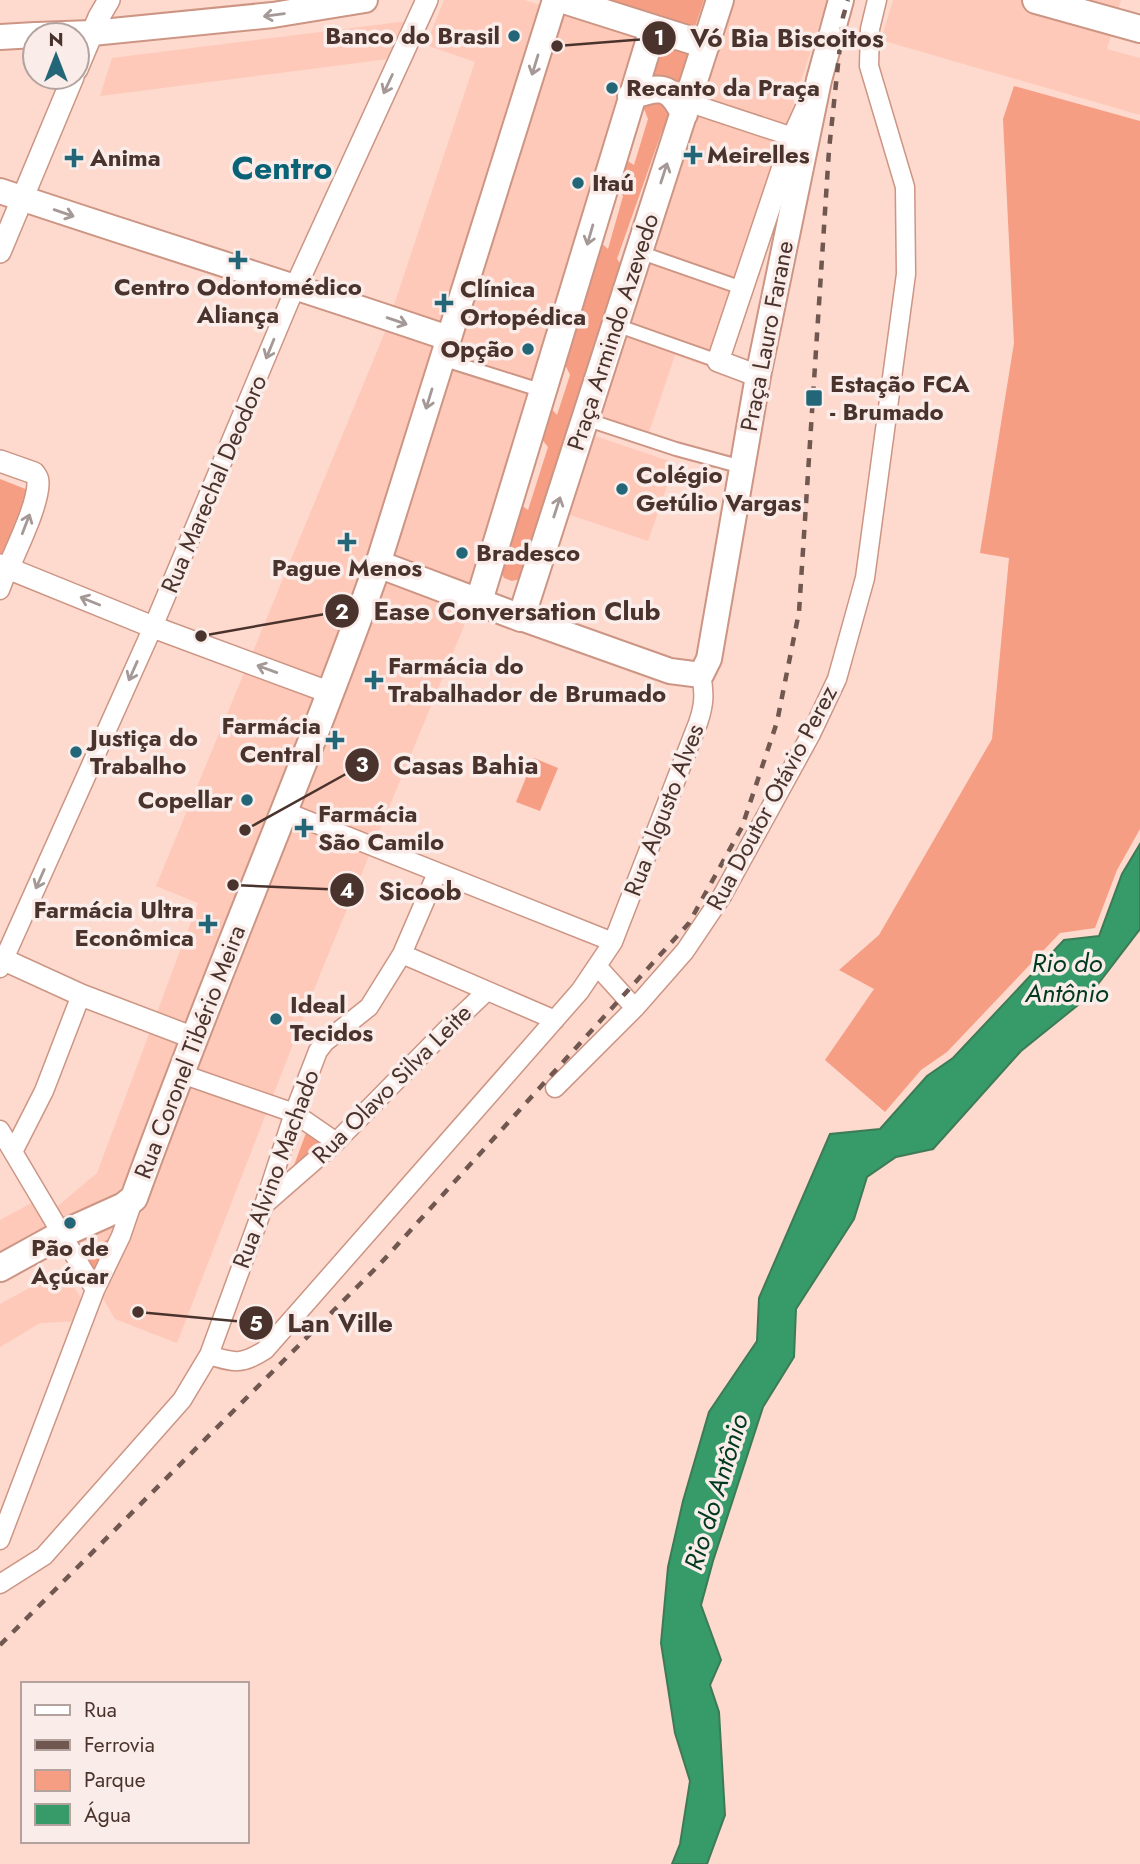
<svg xmlns="http://www.w3.org/2000/svg" width="1140" height="1864" font-family="Jost,sans-serif">
	<rect width="100%" height="100%" fill="#fdd9ce"/>
	<path fill="#fec9b8" d="M444 0H524L641 36 478 592 321 972 177 1343 115 1319 52 1211 97 1173 198 903 156 886 385 332 475 62 426 45Z
		M728 0H827L709 367 675 355 646 441 593 424Z
		M893 0H1121L1107 49 1140 58V115L881 40Z
		M408 21 396 58 100 96 112 58Z
		M595 436 675 463 648 541 570 515Z
		M35 1201 55 1239 0 1270V1220Z
		M64 1269 83 1302 78 1321 40 1323 0 1347V1304Z"/>
	<path fill="#f69e83" d="M610 0H704L695 27Z
		M662 40 696 51 684 91 649 78Z
		M1014 86 1140 121V829L1117 870 1095 928 1060 933 947 1052 921 1070 885 1112 825 1060 874 989 839 970 879 935 992 739 1009 558 980 553 1014 343 1003 119Z
		M667 95 672 133 662 131 617 259 626 271 520 579 512 581 504 578 501 572 520 504 528 510 548 447 540 437 549 406 557 415 570 375 563 360 600 242 608 249 623 196 618 182 626 160 634 165 648 119 642 104Z
		M0 479 33 492 6 557 0 555Z
		M534 758 558 768 540 811 516 802Z
		M306 1133 333 1153 283 1195Z
		M118 1234 99 1286 80 1254Z"/>
	<path fill="#379a69" stroke="#3d7b57" stroke-width="2" d="M1140 844V929L1088 997 1021 1051 933 1149 896 1157 867 1177 854 1219 796 1309 794 1357 763 1407 713 1561 701 1605 721 1660 710 1685 719 1712 725 1815 707 1864H672L680 1844 690 1781 675 1733 661 1643 668 1567 683 1501 709 1412 757 1341 759 1298 830 1134 880 1129 927 1076 953 1058 1064 940 1099 936 1122 874Z"/>
	<g fill="none" stroke-linecap="round" stroke-linejoin="round">
		<g stroke="#cc9584" stroke-width="16">
			<path id="pedestrian" d="M639 252 742 288
				M616 325 718 361
				M442 359 543 391
				M585 419 676 449 742 467"/>
		</g>
		<g stroke="#cc9584" stroke-width="21">
			<path id="minor" d="M687 102 793 137
				M0 590 8 569
				M284 811 613 942
				M402 954 555 1020
				M597 966 635 1008
				M0 968 153 627 296 286
				M179 1073 294 1113 336 1142
				M555 1088 635 1008 685 951 722 896 811 734 837 679 865 578 906 274 905 187 869 66 870 29 877 0
				M0 1130 95 1290
				M13 1152 44 1091 81 995
				M265 1204 336 1142 448 1028 487 991
				M209 1355C234 1363 242 1365 265 1350L580 991 613 942 698 723C704 706 705 693 701 675
				M0 1540 95 1290 121 1236 134 1198
				M0 1584 44 1556 182 1400 209 1355 264 1205 294 1113 318 1051 325 1042 369 1007 402 954 437 873"/>
		</g>
		<g stroke="#cc9584" stroke-width="24">
			<path id="tertiary" d="M77 69 99 17 109 0
				M0 252 73 77
				M296 286 427 0
				M758 376 718 361 793 137 808 104
				M0 461 34 473C37 478 38 477 38 483 38 505 17 547 8 569
				M0 565 153 627 331 693
				M0 958 81 995 194 1038"/>
		</g>
		<g stroke="#cc9584" stroke-width="28">
			<path id="secondary" d="M37 35 92 33 273 15 365 0
				M0 37 35 35
				M0 191C149 241 299 287 448 338
				M378 564 555 0
				M521 618 670 671 701 675 709 659 758 376 819 80 841 0"/>
		</g>
		<g stroke="#cc9584" stroke-width="30">
			<path id="primary" d="M564 0 706 45
				M1036 0 1140 29
				M631 96C659 86 670 84 684 114
				M479 601 653 29
				M0 1268 62 1234 124 1206 134 1198C211 985 302 777 378 564L521 618 720 0"/>
		</g>
		<use href="#pedestrian" stroke="#fff" stroke-width="12"/>
		<use href="#minor" stroke="#fff" stroke-width="18"/>
		<use href="#tertiary" stroke="#fff" stroke-width="21"/>
		<use href="#secondary" stroke="#fff" stroke-width="24"/>
		<use href="#primary" stroke="#fff" stroke-width="26"/>
		<path stroke="#70574f" stroke-width="4.5" stroke-dasharray="9 9" stroke-linecap="butt" d="M0 1645 380 1264 689 923 742 827 777 722 799 612 829 150 843 17 848 0"/>
	</g>
	<defs><path id="oneway-shaft" d="M-6 0H5M1.5-3L5.5 0L1.5 3" fill="none" stroke-width="1.6" stroke-linecap="round" stroke-linejoin="round" transform="scale(1.75)"/></defs>
	<g stroke="#a49996">
		<use href="#oneway-shaft" transform="translate(274 15) rotate(172)"/>
		<use href="#oneway-shaft" transform="translate(535 65) rotate(107)"/>
		<use href="#oneway-shaft" transform="translate(388 84) rotate(115)"/>
		<use href="#oneway-shaft" transform="translate(664 173) rotate(-72)"/>
		<use href="#oneway-shaft" transform="translate(64 213) rotate(19)"/>
		<use href="#oneway-shaft" transform="translate(590 235) rotate(106)"/>
		<use href="#oneway-shaft" transform="translate(397 321) rotate(19)"/>
		<use href="#oneway-shaft" transform="translate(270 349) rotate(112)"/>
		<use href="#oneway-shaft" transform="translate(429 399) rotate(107)"/>
		<use href="#oneway-shaft" transform="translate(557 507) rotate(-72)"/>
		<use href="#oneway-shaft" transform="translate(26 524) rotate(-69)"/>
		<use href="#oneway-shaft" transform="translate(90 601) rotate(-158)"/>
		<use href="#oneway-shaft" transform="translate(267 669) rotate(-160)"/>
		<use href="#oneway-shaft" transform="translate(133 671) rotate(114)"/>
		<use href="#oneway-shaft" transform="translate(40 879) rotate(114)"/>
	</g>
	<g fill="#226678" stroke="#f9ece9" stroke-width="2.5">
		<circle cx="514" cy="36" r="7"/>
		<circle cx="612" cy="88" r="7"/>
		<path d="M689.5 144.5h7v7h7v7h-7v7h-7v-7h-7v-7h7z"/>
		<path d="M70.5 147.5h7v7h7v7h-7v7h-7v-7h-7v-7h7z"/>
		<circle cx="578" cy="183" r="7"/>
		<path d="M234.5 249.5h7v7h7v7h-7v7h-7v-7h-7v-7h7z"/>
		<path d="M440.5 292.5h7v7h7v7h-7v7h-7v-7h-7v-7h7z"/>
		<circle cx="528" cy="349" r="7"/>
		<rect x="805" y="389" width="18" height="18" rx="3.5"/>
		<circle cx="622" cy="489" r="7"/>
		<path d="M343.5 531.5h7v7h7v7h-7v7h-7v-7h-7v-7h7z"/>
		<circle cx="462" cy="553" r="7"/>
		<path d="M370.5 669.5h7v7h7v7h-7v7h-7v-7h-7v-7h7z"/>
		<path d="M331.5 729.5h7v7h7v7h-7v7h-7v-7h-7v-7h7z"/>
		<circle cx="76" cy="752" r="7"/>
		<circle cx="247" cy="800" r="7"/>
		<path d="M300.5 817.5h7v7h7v7h-7v7h-7v-7h-7v-7h7z"/>
		<path d="M204.5 913.5h7v7h7v7h-7v7h-7v-7h-7v-7h7z"/>
		<circle cx="276" cy="1019" r="7"/>
		<circle cx="70" cy="1223" r="7"/>
	</g>
	<g text-anchor="middle" stroke-width="7" stroke-linejoin="round" paint-order="stroke">
		<g font-size="24" font-weight="bold" fill="#4a332c" stroke="#f9ece9" text-anchor="start">
			<text x="500" y="44" text-anchor="end">Banco do Brasil</text>
			<text x="626" y="96">Recanto da Praça</text>
			<text x="707" y="163">Meirelles</text>
			<text x="90" y="166">Anima</text>
			<text x="592" y="191">Itaú</text>
			<text x="238" y="295" text-anchor="middle">Centro Odontomédico<tspan x="238" dy="28">Aliança</tspan></text>
			<text x="460" y="297">Clínica<tspan x="460" dy="28">Ortopédica</tspan></text>
			<text x="514" y="357" text-anchor="end">Opção</text>
			<text x="830" y="392">Estação FCA<tspan x="830" dy="28">- Brumado</tspan></text>
			<text x="636" y="483">Colégio<tspan x="636" dy="28">Getúlio Vargas</tspan></text>
			<text x="476" y="561">Bradesco</text>
			<text x="347" y="576" text-anchor="middle">Pague Menos</text>
			<text x="388" y="674">Farmácia do<tspan x="388" dy="28">Trabalhador de Brumado</tspan></text>
			<text x="321" y="734" text-anchor="end">Farmácia<tspan x="321" dy="28">Central</tspan></text>
			<text x="90" y="746">Justiça do<tspan x="90" dy="28">Trabalho</tspan></text>
			<text x="233" y="808" text-anchor="end">Copellar</text>
			<text x="318" y="822">Farmácia<tspan x="318" dy="28">São Camilo</tspan></text>
			<text x="194" y="918" text-anchor="end">Farmácia Ultra<tspan x="194" dy="28">Econômica</tspan></text>
			<text x="290" y="1013">Ideal<tspan x="290" dy="28">Tecidos</tspan></text>
			<text x="70" y="1256" text-anchor="middle">Pão de<tspan x="70" dy="28">Açúcar</tspan></text>
		</g>
		<g font-size="24" fill="#4a332c" stroke="#f9ece9">
			<text transform="translate(613 332) rotate(-72)" y="8">Praça Armindo Azevedo</text>
			<text transform="translate(767 336) rotate(-79)" y="8">Praça Lauro Farane</text>
			<text transform="translate(214 484) rotate(-67)" y="8">Rua Marechal Deodoro</text>
			<text transform="translate(772 798) rotate(-62)" y="8">Rua Doutor Otávio Perez</text>
			<text transform="translate(664 810) rotate(-69)" y="8">Rua Algusto Alves</text>
			<text transform="translate(190 1052) rotate(-69)" y="8">Rua Coronel Tibério Meira</text>
			<text transform="translate(392 1084) rotate(-45)" y="8">Rua Olavo Silva Leite</text>
			<text transform="translate(276 1169) rotate(-70)" y="8">Rua Alvino Machado</text>
		</g>
		<g font-size="26" font-style="italic" fill="#003820" stroke="#f9ece9">
			<text x="1067" y="972">Rio do<tspan x="1067" dy="30">Antônio</tspan></text>
			<text transform="translate(716 1492) rotate(-73)" y="9">Rio do Antônio</text>
		</g>
		<g font-size="32" font-weight="bold" fill="#096275" stroke="#f9ece9">
			<text x="282" y="179">Centro</text>
		</g>
	</g>
	<path fill="none" stroke="#4a332c" stroke-width="2.5" d="M557 46L659 38M201 636L342 611M245 830L362 765M233 885L347 890M138 1312L256 1323"/>
	<g fill="#4a332c" stroke="#f9ece9" stroke-width="2.5">
		<circle cx="557" cy="46" r="7"/>
		<circle cx="201" cy="636" r="7"/>
		<circle cx="245" cy="830" r="7"/>
		<circle cx="233" cy="885" r="7"/>
		<circle cx="138" cy="1312" r="7"/>
		<circle cx="659" cy="38" r="18"/>
		<circle cx="342" cy="611" r="18"/>
		<circle cx="362" cy="765" r="18"/>
		<circle cx="347" cy="890" r="18"/>
		<circle cx="256" cy="1323" r="18"/>
	</g>
	<g font-size="21" text-anchor="middle" font-weight="bold" fill="#fff">
		<text x="659" y="45">1</text>
		<text x="342" y="619">2</text>
		<text x="362" y="772">3</text>
		<text x="347" y="898">4</text>
		<text x="256" y="1331">5</text>
	</g>
	<g font-size="26" text-anchor="middle" font-weight="bold" fill="#4a332c" stroke="#f9ece9" stroke-width="7" stroke-linejoin="round" paint-order="stroke">
		<text x="787" y="47">Vó Bia Biscoitos</text>
		<text x="517" y="620">Ease Conversation Club</text>
		<text x="466" y="774">Casas Bahia</text>
		<text x="420" y="900">Sicoob</text>
		<text x="340" y="1332">Lan Ville</text>
	</g>
	<rect x="21" y="1682" width="228" height="161" fill="#f9ece9" stroke="#b3a29d" stroke-width="2"/>
	<rect x="35" y="1705" width="35" height="10" fill="#ffffff" stroke="#b3a29d" stroke-width="2"/>
	<text x="84" y="1717" font-size="21" fill="#4a332c">Rua</text>
	<rect x="35" y="1740" width="35" height="10" fill="#70574f" stroke="#b3a29d" stroke-width="2"/>
	<text x="84" y="1752" font-size="21" fill="#4a332c">Ferrovia</text>
	<rect x="35" y="1770" width="35" height="21" fill="#f69e83" stroke="#b3a29d" stroke-width="2"/>
	<text x="84" y="1787" font-size="21" fill="#4a332c">Parque</text>
	<rect x="35" y="1804" width="35" height="21" fill="#379a69" stroke="#b3a29d" stroke-width="2"/>
	<text x="84" y="1822" font-size="21" fill="#4a332c">Água</text>
	<g transform="translate(56 56)"><circle r="33" fill="#f9ece9" stroke="#b3a29d" stroke-width="2"/>
	<path d="M0-5L12 26L0 18L-12 26Z" fill="#226678"/>
	<text y="-10" font-size="19" font-weight="bold" text-anchor="middle" fill="#4a332c">N</text>
	</g>
</svg>
